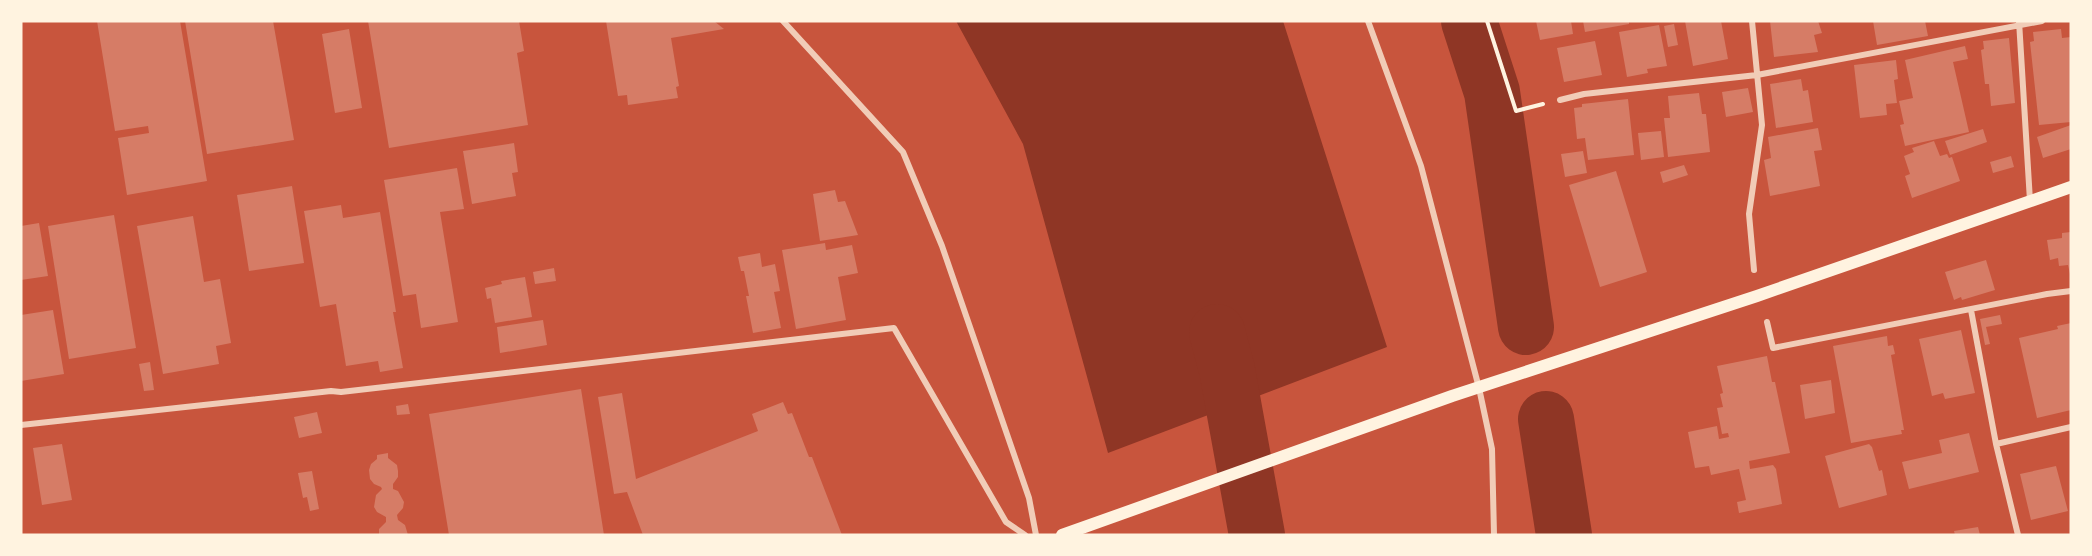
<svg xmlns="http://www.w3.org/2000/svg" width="2092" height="556" font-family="Manrope,sans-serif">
	<rect width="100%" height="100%" fill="#c8553d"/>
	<path fill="#8f3625" d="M956 21H1283L1387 347 1108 453 1023 144Z"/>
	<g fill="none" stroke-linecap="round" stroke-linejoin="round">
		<path stroke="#8f3625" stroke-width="56" d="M1469 21 1492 92 1526 327
			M1217 332 1227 370 1257 535
			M1546 419 1564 535"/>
	</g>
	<path fill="#d67c66" d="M97 21H180L207 181 127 195 118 138 149 133 148 126 115 131Z
		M185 21H273L294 140 207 154Z
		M368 21H519L524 51 517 53 528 125 389 148Z
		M606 21H714L724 29 671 38 679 86 676 87 678 98 628 105 627 95 618 96Z
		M1536 21H1571L1573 34 1540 40Z
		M1583 21H1629V24L1585 32Z
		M1685 21H1721L1728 59 1693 66Z
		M1770 21H1818L1822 33 1814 35 1818 52 1774 57Z
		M1873 21H1925L1928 36 1877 45Z
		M1674 24 1678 45 1668 47 1664 26Z
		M1659 25 1667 66 1647 69 1648 73 1627 77 1619 32Z
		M349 29 362 108 335 113 322 34Z
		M2061 29 2062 38 2071 37V122L2039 125 2030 42 2034 41 2033 32Z
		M2009 38 2015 103 1991 106 1989 84H1985L1981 50 1984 49 1983 41Z
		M1595 41 1602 75 1564 82 1557 48Z
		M1965 46 1968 59 1953 62 1969 132 1905 146 1900 125 1904 124 1899 101 1913 98 1905 60Z
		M1896 60 1898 79 1894 80 1897 103 1886 104 1887 115 1860 118 1854 65Z
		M1801 79 1803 91 1808 90 1813 122 1776 128 1770 84Z
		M1748 88 1753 112 1726 117 1722 92Z
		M1699 93 1702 114H1706L1710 152 1668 157 1664 118H1670L1668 96Z
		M1628 99 1634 155 1588 160 1585 138 1577 139 1574 108 1582 107V104Z
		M2071 125V149L2043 158 2037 137Z
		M1818 128 1822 150 1814 151 1820 186 1770 196 1764 160 1771 158 1768 137Z
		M1983 129 1987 142 1950 155 1945 141Z
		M1661 131 1664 157 1641 160 1638 133Z
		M1934 141 1940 156 1947 154 1949 158 1952 157 1960 181 1912 198 1905 176 1910 174 1904 156 1914 152 1912 148Z
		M514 143 518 172 512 173 516 196 472 204 463 151Z
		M1583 151 1587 173 1565 177 1561 154Z
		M2011 156 2014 167 1993 173 1990 162Z
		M1684 165 1688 175 1663 183 1660 172Z
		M457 168 464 209 440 212 458 322 421 328 416 294 403 296 384 180Z
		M1616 171 1647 272 1600 287 1569 185Z
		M292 186 304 263 249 271 237 195Z
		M835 190 838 202 845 201 858 235 820 241 813 194Z
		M341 205 343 218 380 212 396 312H393L403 368 380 372 378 361 346 366 336 304 320 307 304 211Z
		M114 215 136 348 69 359 48 226Z
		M193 216 204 282 220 279 231 343 216 346 219 364 163 374 137 226Z
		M39 223 48 276 21 280V226Z
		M2071 232V274H2070L2068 265 2059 266 2058 258 2050 260 2047 240 2062 238V233Z
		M825 243 826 250 852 245 858 273 838 277 846 320 796 329 782 250Z
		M760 253 762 267 775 264 780 291 774 292 781 328 753 333 746 296H749L744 271H741L738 257Z
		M1986 260 1995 290 1962 300 1961 297 1954 300 1945 272Z
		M554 268 556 281 535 284 533 272Z
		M525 277 532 317 495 323 491 298 487 299 485 288 502 284 501 281Z
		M53 310 64 374 21 381V315Z
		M2000 315 2002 324 1986 327 1990 344 1985 345 1980 319Z
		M543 320 547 345 500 353 497 327Z
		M2071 323V410L2037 418 2019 338 2058 329 2057 326Z
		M1961 330 1975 393 1945 399 1943 393 1932 396 1919 339Z
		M1887 336 1888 346 1893 345 1895 354 1891 355 1904 430H1901L1902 434 1851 443 1833 346Z
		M1767 356 1772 382H1775L1790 453 1749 461 1750 469 1773 465 1776 469 1782 504 1739 513 1737 502 1746 500 1739 469 1711 475 1709 466 1695 468 1688 432 1717 426 1719 439 1729 437 1728 433 1722 434 1717 408 1723 407 1720 394 1723 393 1717 366Z
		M150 362 154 390 144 391 139 364Z
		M1831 380 1835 413 1805 419 1800 385Z
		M581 389 604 535H449L429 414Z
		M622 393 636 479 758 431 752 414 783 402 788 414 792 413 809 457H812L842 535H643L627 492 614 494 598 397Z
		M408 404 410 414 397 415 396 406Z
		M317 412 322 433 299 438 294 417Z
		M1969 433 1979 472 1909 489 1902 462 1942 453 1939 440Z
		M62 444 72 500 42 505 33 448Z
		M1869 444 1872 447 1879 471 1882 470 1887 495 1839 508 1825 456Z
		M388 453V458L397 465 398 471V477L393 484V489L398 491 404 502 403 508 397 515 398 520 405 525 408 535H379V529L386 522V517L377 512 374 507 376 495 382 489 381 487 374 484 370 479 369 470 371 464 377 459V455Z
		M2056 466 2068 511 2031 520 2020 474Z
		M312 471 319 509 310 511 307 497 303 498 298 473Z
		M1978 527 1980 535H1955L1954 531Z"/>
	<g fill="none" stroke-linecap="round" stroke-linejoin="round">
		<path stroke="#fff3e0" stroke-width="4" d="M1487 21 1516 111 1543 104"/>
		<path stroke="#f1ccb7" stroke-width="6" d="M783 21 903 152 942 246 1029 498 1036 535
			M1368 21 1421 166 1479 388 1492 449 1494 535
			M1752 21 1762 125 1749 214 1754 270
			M2019 21 2030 201
			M1560 100 1584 94 1757 75 2042 21
			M1971 310 1996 444 2018 535
			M1767 322 1773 348 2047 294 2071 291
			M21 425 331 391 341 392 894 328 1006 522 1025 535
			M1996 444 2071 427"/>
		<path stroke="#fff3e0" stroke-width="12" d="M1062 535 1452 396 1757 296 2071 187"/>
	</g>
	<rect width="2092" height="556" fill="none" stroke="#fff3e0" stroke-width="45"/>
</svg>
